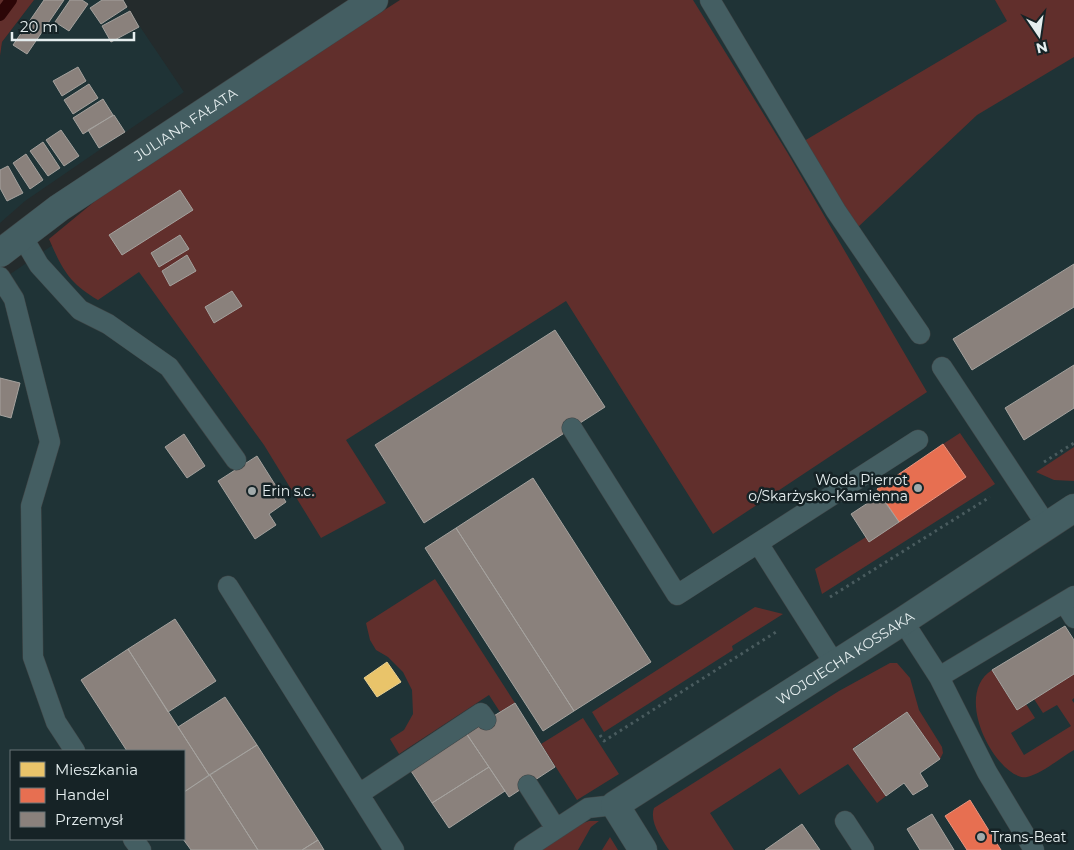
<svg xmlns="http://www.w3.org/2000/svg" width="1074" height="850" font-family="Montserrat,sans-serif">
	<rect width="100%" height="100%" fill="#242b2c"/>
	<path fill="#1f3336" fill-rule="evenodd" d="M34 0H122L184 92 25 201 0 223V56L2 42Z
		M412 0H1074V850H0V281ZM11 751H184V839H11Z"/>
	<path fill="#612f2c" d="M0 0H34L2 42 0 56Z
		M400 0H693L787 152 927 392 713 534 566 301 346 440 386 503 321 538 264 445 139 272 98 300C69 283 62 269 49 239L100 197 203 127Z
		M995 0H1074V57L977 115 857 228 799 144 1007 21Z
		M960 433 995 484 822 594 815 569 866 537 899 522 965 477 943 444Z
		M1074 447V481L1054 480 1036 472Z
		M435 579 515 703 500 712 489 695 399 754 390 739 404 730 413 714 412 690 403 672 388 657 376 650 370 640 366 623Z
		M755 607 783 614 732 646 733 650 604 732 592 712Z
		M890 663H897L910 678 919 710 942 747 943 753 940 759 907 712 853 748 886 796 877 803 848 764 799 795 780 768 710 813 734 850H669C662 839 649 822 654 808L839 691Z
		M992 670 1017 710 1026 704 1035 718 1011 733 1024 755 1071 726 1057 705 1043 713 1034 699 1074 674V698L1072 700 1074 703V750C1060 758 1043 773 1027 777 1000 782 950 697 992 670Z
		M583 718 619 774 577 800 541 744Z
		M589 821H599L591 827 578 850H540L578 825Z
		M610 837 618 850H602Z"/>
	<path fill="#e9c46a" stroke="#e8d192" d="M387 662 401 682 377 697 364 678Z"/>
	<path fill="#e76f51" stroke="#e69580" d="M943 444 966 477 899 522 877 489Z
		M970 800 1001 850H967L945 816Z"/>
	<path fill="#8a817c" stroke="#a5a29e" d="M44 0H64L27 54 13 45Z
		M70 0H82L88 4 69 31 55 22Z
		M102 0H123L127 7 101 24 90 8Z
		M130 11 139 27 111 42 102 26Z
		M78 67 86 81 62 96 53 81Z
		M89 84 98 98 73 114 64 100Z
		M103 99 113 115 83 134 73 118Z
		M114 115 125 132 99 148 88 130Z
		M61 130 79 156 64 166 46 140Z
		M43 142 60 168 48 176 30 151Z
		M26 154 43 180 30 189 13 163Z
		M8 166 23 193 7 201 0 188V170Z
		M180 190 193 210 122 255 109 235Z
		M180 235 189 249 159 267 151 253Z
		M187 255 196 271 170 286 162 271Z
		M1074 264V307L972 370 953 339Z
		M232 291 242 306 214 323 205 307Z
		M555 330 605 407 424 523 375 445Z
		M1074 365V408L1024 440 1005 408Z
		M0 378 20 383 11 418 0 415Z
		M184 434 205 466 187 478 165 447Z
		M257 456 286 502 269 514 276 525 255 539 218 481Z
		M533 478 651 662 574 711 456 528Z
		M880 495 899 522 869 542 851 514Z
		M456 528 574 711 543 731 425 548Z
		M175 619 216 681 168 712 128 649Z
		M1065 626 1074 640V674L1017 710 992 670Z
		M128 649 209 775 184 792V751H127L81 680Z
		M225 697 257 745 209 775 178 727Z
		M515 703 555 767 509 797 466 733Z
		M907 712 940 759 920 773 928 786 913 795 904 783 886 796 853 749Z
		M466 733 489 767 432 803 411 771Z
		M257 745 318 840 302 850H258L210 775Z
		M489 767 505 791 449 828 432 803Z
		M210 775 258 850H191L183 839 184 792Z
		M932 814 954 850H920L907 829Z
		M802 824 820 850H765Z
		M318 840 324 850H302Z"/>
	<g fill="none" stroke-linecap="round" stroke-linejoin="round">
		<path stroke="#2c0607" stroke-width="12" d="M0 15 11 0"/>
		<g stroke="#404546" stroke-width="21">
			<path id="service" d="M710 0 836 211 920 334
				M22 236 39 265 80 310 108 324 169 367 236 460
				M0 277 14 299 50 442 31 506 33 657 56 722 75 751
				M942 367 1047 526
				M572 428 677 595 758 543 834 663
				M758 543 918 440
				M228 586 394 850
				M1064 602 1074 618
				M903 621 939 677 987 772 1034 850
				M939 677 1074 596
				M528 785 556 829
				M359 794 481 713 486 720
				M845 821 864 850
				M133 839 141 850
				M524 850 588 808 615 805"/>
		</g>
		<g stroke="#404546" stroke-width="29">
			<g id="minor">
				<path id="s1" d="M0 253 59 208 374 0"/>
				<path id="s2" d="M643 850 615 805 903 621 1074 508"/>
			</g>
		</g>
		<path stroke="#4a5c5f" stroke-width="3" stroke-dasharray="2.5 4" stroke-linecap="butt" d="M1044 462 1074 443
			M830 597 990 497
			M600 735 604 741 776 632"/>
		<use href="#service" stroke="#445e62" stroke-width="20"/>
		<use href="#minor" stroke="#445e62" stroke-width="28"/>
	</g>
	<g fill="#a1aaab" stroke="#162326" stroke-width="2">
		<circle cx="918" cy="488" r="5"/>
		<circle cx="252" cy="491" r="5"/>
		<circle cx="981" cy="837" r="5"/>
	</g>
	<g text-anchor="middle" stroke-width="5" stroke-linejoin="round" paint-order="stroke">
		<g font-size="14" fill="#e5eeef" stroke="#162326">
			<text dy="5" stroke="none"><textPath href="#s1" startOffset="226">JULIANA FAŁATA</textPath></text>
			<text dy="5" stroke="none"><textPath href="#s2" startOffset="326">WOJCIECHA KOSSAKA</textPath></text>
		</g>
		<g font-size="14" fill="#e5eeef" stroke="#162326" text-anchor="start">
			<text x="908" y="485" text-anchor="end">Woda Pierrot<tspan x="908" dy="16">o/Skarżysko-Kamienna</tspan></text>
			<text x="262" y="496">Erin s.c.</text>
			<text x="991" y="842">Trans-Beat</text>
		</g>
	</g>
	<rect x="10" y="750" width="175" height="90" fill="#162326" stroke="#697476"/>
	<rect x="20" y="762" width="25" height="15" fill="#e9c46a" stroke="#697476"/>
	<text x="55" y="775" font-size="15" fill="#e5eeef">Mieszkania</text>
	<rect x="20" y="788" width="25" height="15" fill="#e76f51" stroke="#697476"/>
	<text x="55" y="800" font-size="15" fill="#e5eeef">Handel</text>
	<rect x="20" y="812" width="25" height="15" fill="#8a817c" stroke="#697476"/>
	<text x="55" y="825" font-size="15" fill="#e5eeef">Przemysł</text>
	<g transform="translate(1039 35) rotate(167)" stroke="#162326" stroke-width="4" paint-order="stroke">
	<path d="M0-4L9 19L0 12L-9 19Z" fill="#e5eeef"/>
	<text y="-8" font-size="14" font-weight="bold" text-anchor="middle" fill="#e5eeef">N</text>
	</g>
	<path d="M12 32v8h122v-8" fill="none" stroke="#e5eeef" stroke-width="2.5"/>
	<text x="20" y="32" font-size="15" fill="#e5eeef" stroke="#162326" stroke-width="4" paint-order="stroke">20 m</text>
</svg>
